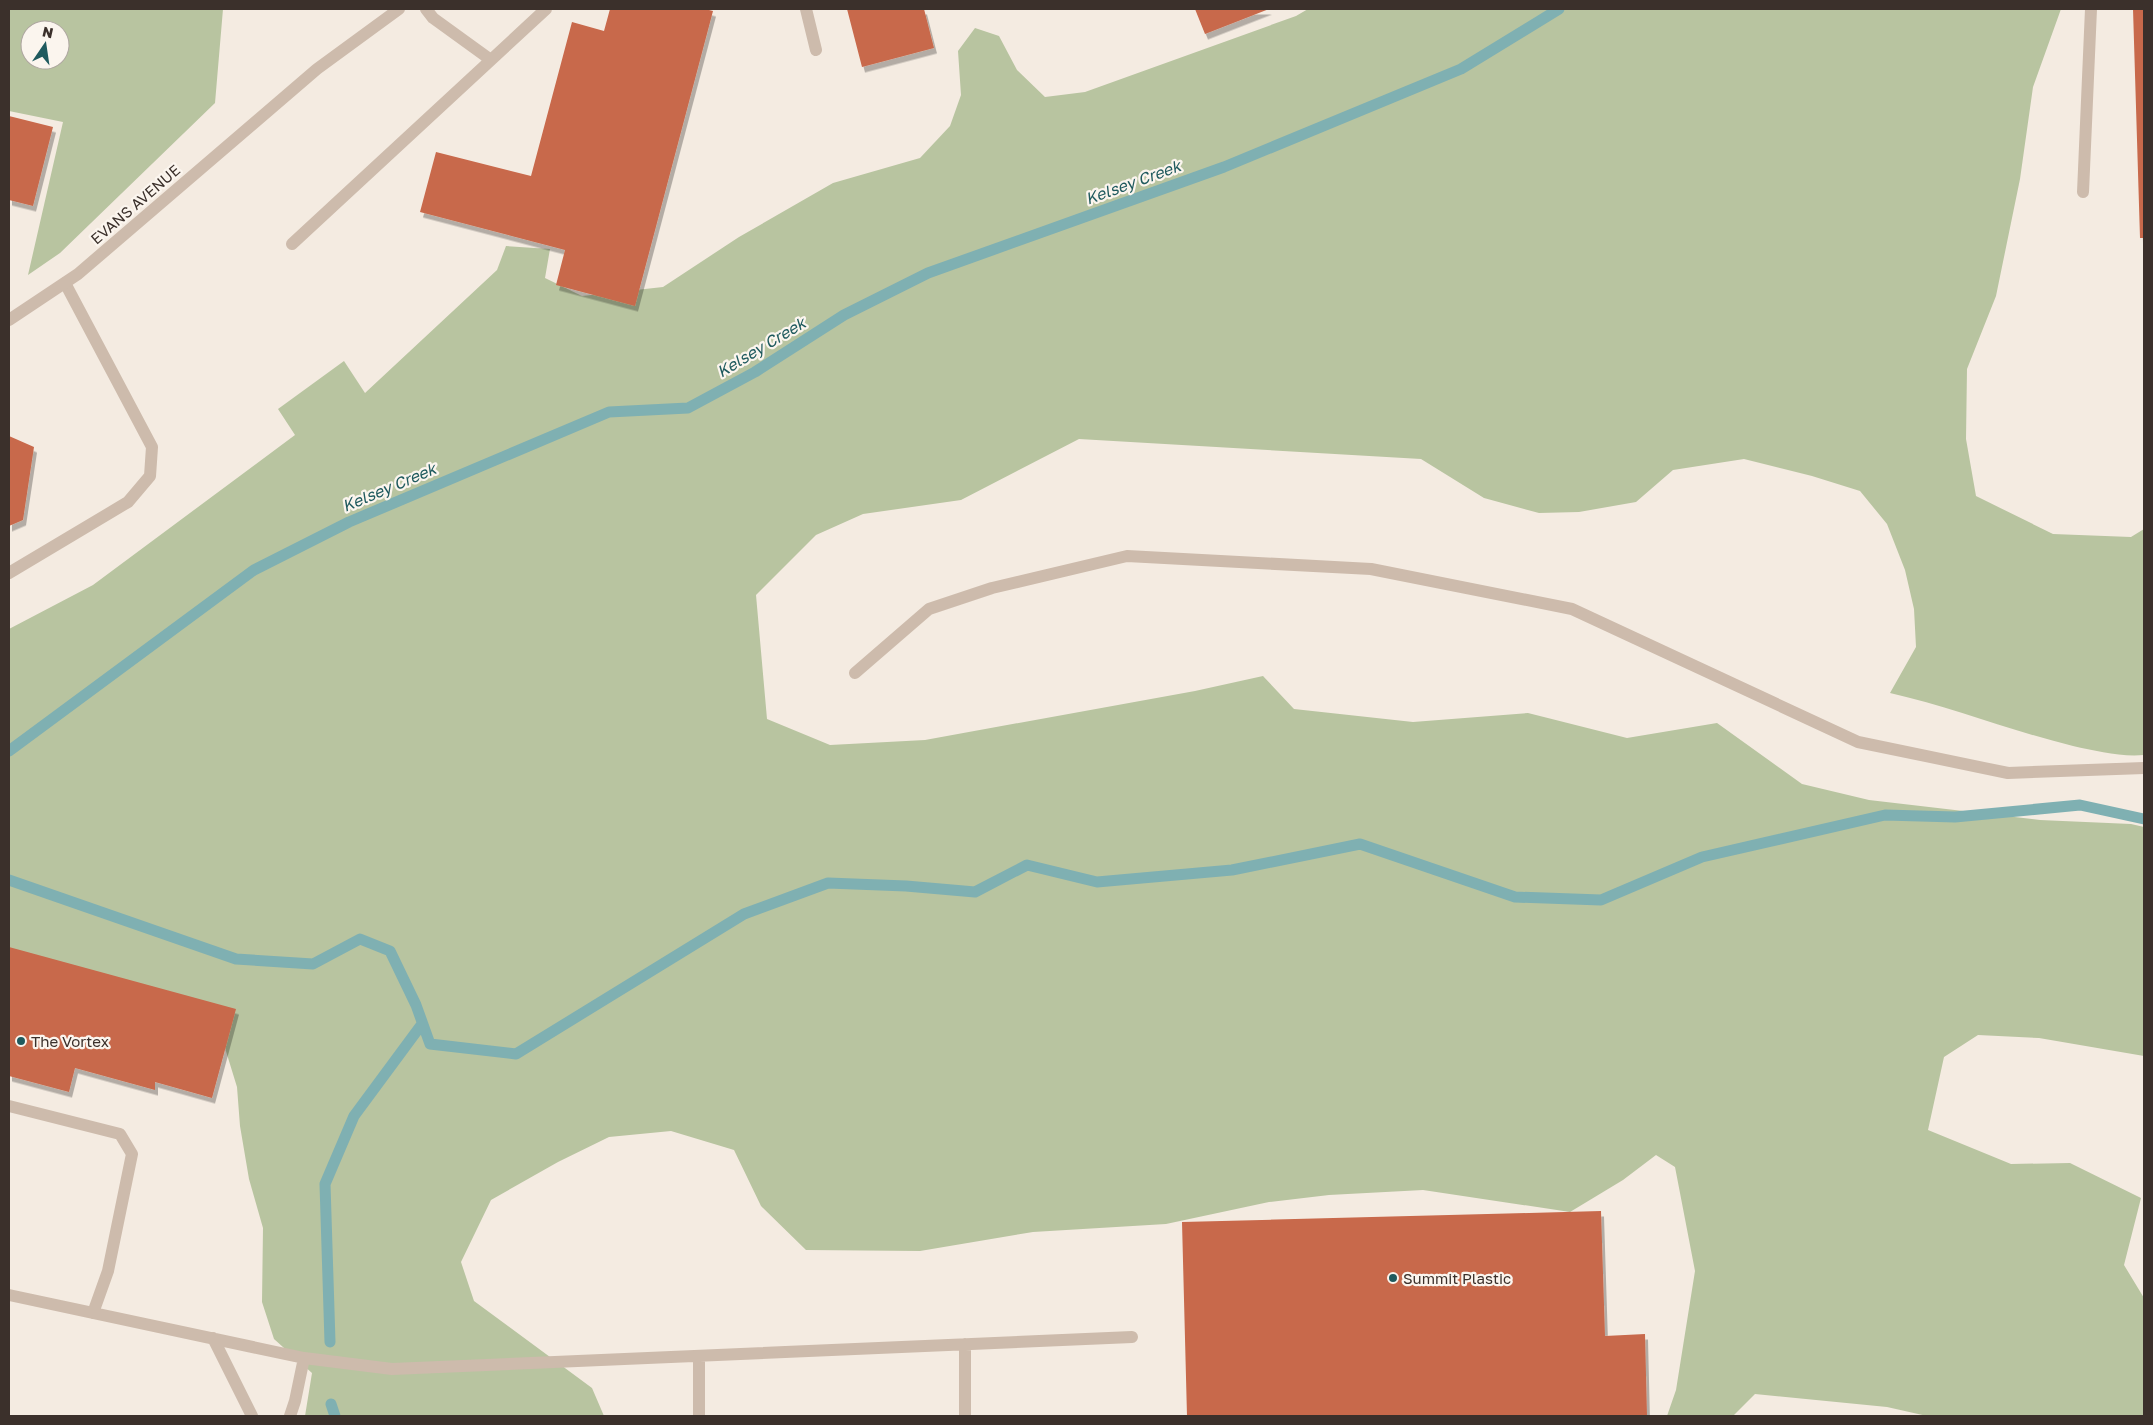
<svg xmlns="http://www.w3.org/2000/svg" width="2153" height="1425" font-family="'Golos Text',sans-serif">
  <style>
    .green { fill: #b8c4a0; fill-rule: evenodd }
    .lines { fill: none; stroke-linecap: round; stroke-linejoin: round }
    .stream { stroke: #7fb0b2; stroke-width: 11 }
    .building { fill: #c8694b; filter: url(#shadow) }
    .service { stroke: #cdbbac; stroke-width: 12 }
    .tertiary { stroke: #cdbbac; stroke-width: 12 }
    .poi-dot { fill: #1f5a5e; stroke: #fbf5ee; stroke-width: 2 }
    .labels { text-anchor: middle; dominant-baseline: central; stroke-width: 4.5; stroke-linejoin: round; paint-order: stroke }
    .street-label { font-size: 15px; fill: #3b302b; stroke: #fbf5ee }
    .poi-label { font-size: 15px; fill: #3b302b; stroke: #fbf5ee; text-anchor: start }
    .water-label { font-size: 16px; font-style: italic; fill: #1f5a5e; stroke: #fbf5ee }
  </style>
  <defs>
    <filter id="shadow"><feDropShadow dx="3" dy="5.5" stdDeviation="0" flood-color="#0004"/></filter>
  </defs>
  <rect width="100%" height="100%" fill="#f4ebe1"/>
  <path class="green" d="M9,9h214l-8,94 -155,150 -32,22 35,-153 -54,-11zM30,30h30v30h-30z
    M1308,9h753l-28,78 -13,92 -24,117 -29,73 -1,70 10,57 77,38 78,3 13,-8v226c-24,2 -48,-4 -71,-9 -62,-15 -121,-39 -183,-53l26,-46 -2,-38 -9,-39 -18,-46 -27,-33 -48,-15 -68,-17 -71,11 -37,32 -57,10 -40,1 -55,-15 -63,-39 -342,-20 -118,61 -98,14 -47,21 -60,60 11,124 63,26 95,-5 270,-49 68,-15 31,33 119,13 115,-9 99,25 90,-15 85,61 67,16 171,20 91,4 13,3v229l-105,-18 -61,-3 -34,22 -16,73 83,34 59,-1 71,35 -17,67 20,33v118h-217l-40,-9 -132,-13 -22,22h-66l9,-26 19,-119 -20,-104 -19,-12 -33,25 -53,32 -147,-22 -94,5 -60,7 -103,22 -133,8 -113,19 -114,-1 -45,-44 -27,-56 -63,-19 -62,6 -51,25 -67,38 -30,62 13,39 118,87 12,28h-299l7,-43 -38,-34 -12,-37 1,-74 -14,-49 -9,-53 -3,-39 -12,-39 -145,-76 -71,-9v-334l84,-44 202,-150 -17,-26 66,-48 21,32 132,-123 9,-24 44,3 -5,29 37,18 81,-9 76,-50 94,-54 87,-25 30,-32 11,-31 -3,-44 17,-23 24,8 18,34 28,27 40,-5 211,-76z"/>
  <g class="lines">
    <path class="stream" d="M9,751l245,-181 95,-48 260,-110 79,-4 67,-36 89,-57 84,-42 296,-106 237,-98 98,-60
      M9,880l227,79 77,5 47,-25 30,12 26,54 14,39 86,10 228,-140 84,-31 78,3 69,6 52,-27 70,17 135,-12 128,-26 155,53 86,3 101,-43 183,-42 70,2 125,-12 64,14
      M330,1342l-5,-158 29,-68 68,-92
      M331,1404l4,12"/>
  </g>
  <path class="building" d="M610,9h95l8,2 -78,295 -79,-21 9,-35 -145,-38 16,-60 95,24 41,-154 32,9z
    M847,9h77l10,39 -72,19z
    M1195,9h74l-64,25z
    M2133,9h11v229h-4z
    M9,116l44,11 -20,79 -24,-6z
    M9,436l25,11 -11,73 -14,6z
    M9,947l227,62 -24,89 -57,-16v8l-80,-22 -6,24 -60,-16z
    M1601,1211l4,125 40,-2 2,82h-460l-5,-194z"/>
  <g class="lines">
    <path class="service" d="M426,9l7,9 58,42
      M806,9l10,41
      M2083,192l8,-183
      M292,244l254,-235
      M9,573l119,-71 22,-26 2,-29 -87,-164
      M855,673l74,-64 63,-21 135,-32 244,13 201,40 286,133 150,31 136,-5
      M9,1106l111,28 12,20 -24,117 -15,42
      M9,1295l295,63 88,11 740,-32
      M213,1338l39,78
      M699,1356v60
      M290,1416l5,-15 9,-43
      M965,1416v-72"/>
    <path class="tertiary" d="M9,320l69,-46 239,-205 82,-60"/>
  </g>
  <g class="poi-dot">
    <circle cx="21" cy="1041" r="5"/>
    <circle cx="1393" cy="1278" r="5"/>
  </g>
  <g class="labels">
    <g class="street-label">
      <text transform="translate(135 204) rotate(-41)">EVANS AVENUE</text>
    </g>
    <g class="poi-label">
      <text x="31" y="1041">The Vortex</text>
      <text x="1403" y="1278">Summit Plastic</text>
    </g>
    <g class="water-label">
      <text transform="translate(1133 182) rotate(-20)">Kelsey Creek</text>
      <text transform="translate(761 347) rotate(-31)">Kelsey Creek</text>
      <text transform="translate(389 487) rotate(-23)">Kelsey Creek</text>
    </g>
  </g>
  <rect width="2153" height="1425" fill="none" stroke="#3b302b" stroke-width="20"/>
  <g transform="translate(45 45) rotate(13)"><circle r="24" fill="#fbf5ee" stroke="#aea6a0"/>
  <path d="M0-4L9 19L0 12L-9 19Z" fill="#1f5a5e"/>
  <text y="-8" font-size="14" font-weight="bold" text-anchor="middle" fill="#3b302b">N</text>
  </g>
</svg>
